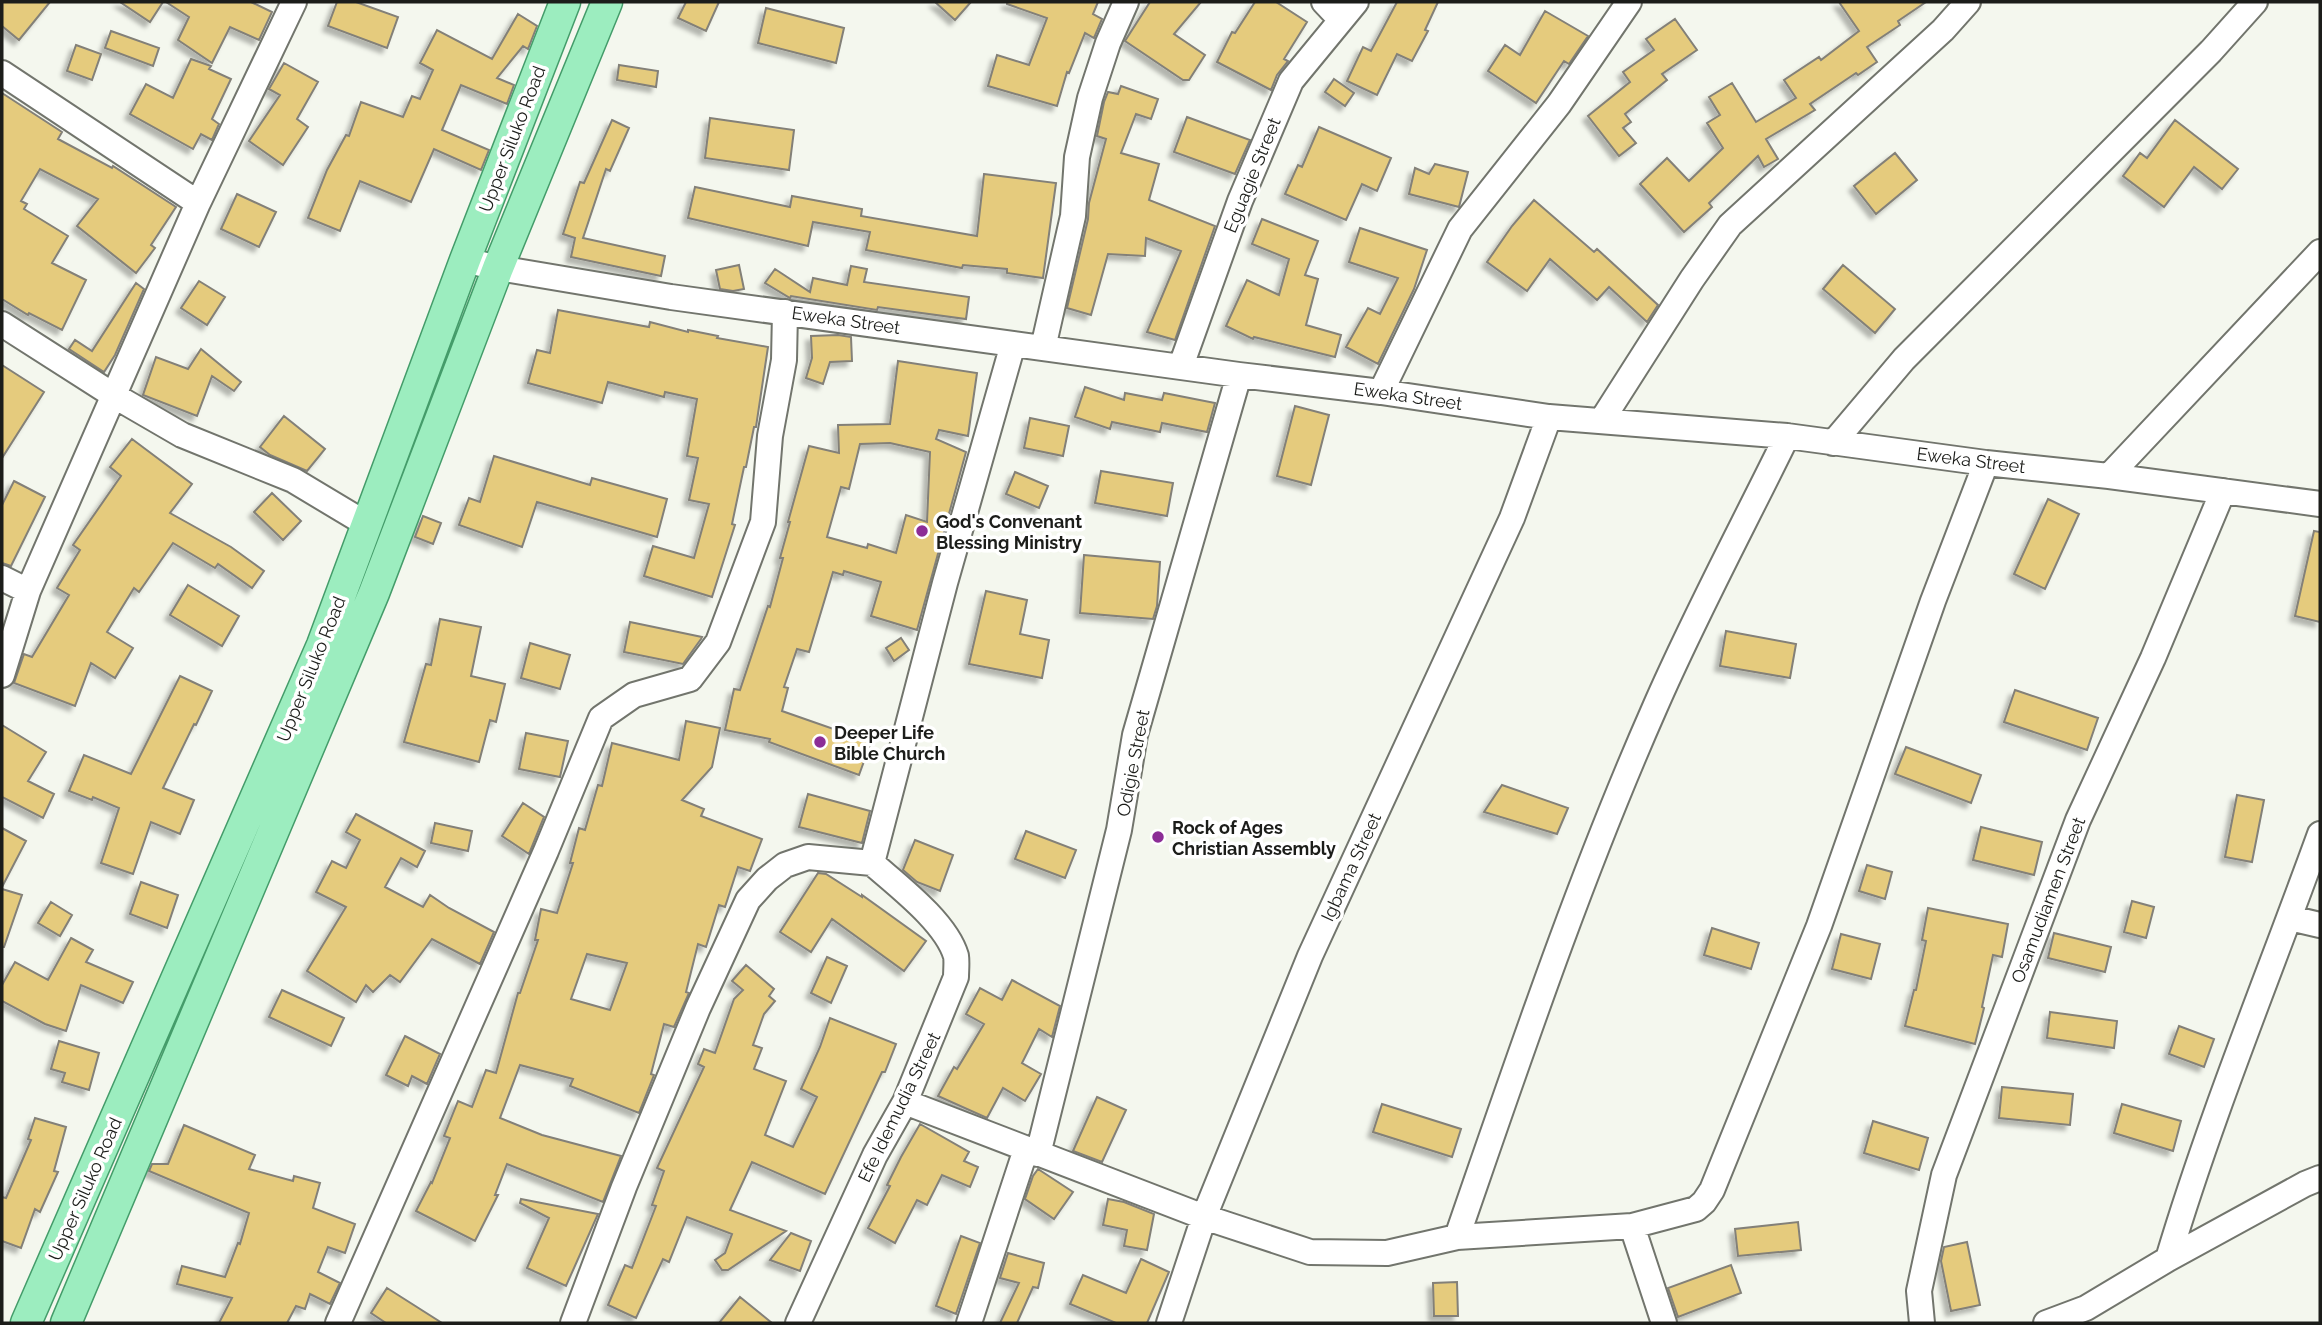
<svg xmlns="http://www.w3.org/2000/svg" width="2322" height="1325" font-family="Raleway,sans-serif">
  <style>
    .building { fill: #e5cb7d; stroke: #838078; stroke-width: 2; fill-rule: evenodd; filter: url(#shadow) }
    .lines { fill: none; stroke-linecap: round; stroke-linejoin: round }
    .minor-casing { stroke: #72756d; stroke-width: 28 }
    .major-casing { stroke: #449c6a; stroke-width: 33 }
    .minor { stroke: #fff; stroke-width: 24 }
    .major { stroke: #9cedbf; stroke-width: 30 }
    .poi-dot { fill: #8c2d96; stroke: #fff; stroke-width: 2.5 }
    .labels { text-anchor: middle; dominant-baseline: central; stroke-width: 7; stroke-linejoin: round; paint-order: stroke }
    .street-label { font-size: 18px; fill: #1c1d1a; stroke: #fff }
    .poi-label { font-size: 18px; font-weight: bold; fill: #1c1d1a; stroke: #fff; text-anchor: start }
  </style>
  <defs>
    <filter id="shadow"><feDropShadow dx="-5" dy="5" stdDeviation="2" flood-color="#0004"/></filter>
  </defs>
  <rect width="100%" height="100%" fill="#f4f7ee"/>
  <path class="building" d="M2,2h48l-31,38 -17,-14z
    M120,2h43l-13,20z
    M166,2h85l21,10 -13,28 -29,-13 -18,36 -34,-23 11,-23z
    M337,2h19l42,15 -11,31 -59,-22z
    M686,2h33l-13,29 -28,-13z
    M935,2h36l-16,18z
    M1007,2h91l-5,12 9,5 -8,19 -9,-5 -16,40 -2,-1 -10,34 -69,-20 9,-31 32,10 18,-47 -40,-14z
    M1150,2h51l-27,32 31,21 -16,25h-6l-58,-39z
    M1255,2h21l31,20 -23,37 4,2 -11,14 -6,15 -54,-28 15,-30 3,1z
    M1397,2h41l-13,28 3,1 -16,30 -15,-7 -20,41 -30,-14 16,-34 8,4z
    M1839,2h87l-28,19 2,4 -33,22 10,15 -19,13 -2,-2 -46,31 5,6 -49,29 12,20 -14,8 -6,-11 -49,47 3,4 -28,25 -44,-48 27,-26 22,23 34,-33 -16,-25 13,-8 -11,-18 23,-14 24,39 40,-24 -12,-18 35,-23 2,3 38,-29z
    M766,8l78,20 -8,35 -78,-20z
    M1545,11l43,25 -19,28 -5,-3 -28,42 -48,-32 17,-26 15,10z
    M518,14l19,12 -9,23 -5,-3 -26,32 17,7 -7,19 -46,-19 -19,45 47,20 -8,20 -47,-21 -23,53 -51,-21 -20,50 -32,-13 19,-48 19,-35 3,1 12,-34 42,15 9,-21 8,3 13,-29 -13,-7 17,-33 55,29z
    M1675,19l22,31 -35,24 5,6 -42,34 6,8 -8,6 13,15 -17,13 -31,-40 42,-34 -7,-10 31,-22 -8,-11z
    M111,31l48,17 -6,18 -48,-18z
    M76,45l25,9 -9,26 -25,-9z
    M191,59l20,7 -2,3 22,10 -19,40 7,5 -7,16 -11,-6 -8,15 -63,-35 16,-30 27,14z
    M284,63l34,19 -21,37 11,8 -25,38 -34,-24 31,-46 -11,-6z
    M619,65l39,6 -2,16 -39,-7z
    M1334,79l20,14 -9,13 -20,-14z
    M1121,86l37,13 -7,20 -15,-5 -15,39 38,11 -10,36 66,26 -40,114 -28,-8 34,-81 -35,-13 -1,18 -37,-2 -17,61 -24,-7 21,-89 1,-16 17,-64 -9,-3 7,-34 4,-10 10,2z
    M2,93l60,39 -4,7 54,29 1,-2 63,41 -25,38 4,3 -19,25 -59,-47 21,-27 -58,-30 -19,32 6,3 -3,5 44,27 -16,27 34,17 -24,50 -33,-17 -1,2 -26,-16z
    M1187,117l63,23 -15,34 -61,-22z
    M710,118l84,12 -5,40 -84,-12z
    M612,120l17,8 -19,43 -4,-2 -23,69 82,18 -4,20 -90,-19 4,-19 -12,-4 17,-52 4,1z
    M2175,120l63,49 -16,20 -28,-22 -30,40 -41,-31 17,-23 7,5z
    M1319,127l72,31 -14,33 -15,-7 -16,36 -61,-26 13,-29 4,2z
    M1895,153l22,27 -41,34 -22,-28z
    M1435,164l33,8 -9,35 -50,-13 6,-26 14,6z
    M984,174l72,9 -13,95 -36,-5v-4l-44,-4 -1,3 -96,-18 4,-18 -57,-10 -5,24 -120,-28 7,-31 95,20 2,-11 70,13 -1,7 116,20z
    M237,194l39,18 -17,35 -38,-18z
    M1534,200l60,52 3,-3 61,56 -11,17 -38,-35 -12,13 -47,-41 -23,32 -40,-29 25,-36z
    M1262,219l56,22 -13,34 13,4 -12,46 35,10 -6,22 -81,-20 -1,2 -27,-13 21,-46 32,15 10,-36 -37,-15z
    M1360,228l67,22 -13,39 -36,75 -32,-17 22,-39 12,6 18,-36 -49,-16z
    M739,265l5,24 -11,2 -13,-2 -4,-19z
    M1843,265l52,44 -20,24 -52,-44z
    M851,266l16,3 -3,13 105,15 -3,22 -88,-12 -1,3 -86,-14 -1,2 -25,-15 10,-14 35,23 3,-14 34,7z
    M199,281l26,16 -18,28 -26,-17z
    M136,283l8,6 -29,66 -11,17 -35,-23 6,-9 17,11z
    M558,310l91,17 1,-5 38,10v-2l30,6 -1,2 51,9 -12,80h-2l-8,40h-2l-12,57 3,1 -23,72 -68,-21 9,-30 41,12 15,-54 -20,-4 9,-42 -11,-2 10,-57 -32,-7 -1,5 -56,-15 -6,21 -74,-20 9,-33 13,3z
    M838,335l13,2 1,24 -22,1 -7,22 -17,-6 6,-20 -1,-22z
    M201,349l40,33 -7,9 -22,-15 -15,40 -54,-21 13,-38 32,12z
    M898,361l79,12 -9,63 -29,-6 -3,9 30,13 -49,178 -46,-14 10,-34 -37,-11 -1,4 -10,-3 -24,80 -12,-3 -13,38 4,1 -6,23 89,31 -12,33 -90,-33 1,-3 -45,-9 9,-41 6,1 28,-84 2,1 13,-49h-3l10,-36h-2l21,-76 30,7 -1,-28 52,-1zM890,443l40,9 -3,70 -21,-7 -10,38 -28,-9 -1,4 -40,-11 14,-50 8,2 11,-45z
    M2,365l42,27 -42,66z
    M1085,387l39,13 1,-7 37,7 2,-7 51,10 -8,29 -45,-9 -2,9 -48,-10 -2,7 -35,-12z
    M1295,406l34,9 -18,70 -34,-9z
    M284,416l41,33 -18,22 -37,-16 -10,-8z
    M1030,418l39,8 -6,30 -39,-8z
    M132,439l60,45 -22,29 61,34 33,24 -12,17 -34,-24 -3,4 -42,-25 -34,49 -5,-4 -27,44 26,16 -18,30 -24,-15 -16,43 -61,-23 10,-29 8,3 37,-62 -12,-7 23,-38 -7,-5 48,-69 -11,-9z
    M494,456l96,29 2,-7 75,21 -10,38 -120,-35 -15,45 -63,-22 10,-27 11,4z
    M1101,471l72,12 -6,33 -72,-13z
    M1015,472l33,14 -9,22 -33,-14z
    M14,481l31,16 -34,69 -9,-3v-58z
    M272,493l29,28 -18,19 -29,-28z
    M2048,499l31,15 -34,75 -31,-15z
    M423,516l18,7 -8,21 -18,-7z
    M2314,531l6,1v90l-25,-6z
    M1084,555l76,7 -3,44 -4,13 -73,-6z
    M188,585l51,31 -17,30 -52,-31z
    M986,591l41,9 -7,34 29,6 -7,38 -73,-14z
    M440,619l41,8 -10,49 34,8 -9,38 -6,-2 -11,42 -75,-20 22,-78 5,1z
    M630,622l72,15 -1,2 -18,25 -59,-12z
    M1726,631l70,13 -6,34 -70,-12z
    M901,638l8,12 -15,11 -8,-13z
    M530,643l40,12 -10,34 -39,-11z
    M180,676l32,15 -16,34 -2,-1 -31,64 31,12 -14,34 -29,-12 -18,52 -32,-11 18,-55 -26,-11 -1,3 -23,-9 15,-36 47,19z
    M2015,690l83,28 -11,32 -83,-28z
    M686,721l34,7 -8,39 -30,33 22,9 -3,7 61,23 -12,32 -12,-4 -13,40 -6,-2 -13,42 -8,-3 -12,48 3,1 -15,34 -10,-3 -13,50 3,1 -15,38 -69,-27 3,-7 -53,-14 -20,53 42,17 79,21 -18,46 -96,-38 -12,31h3l-23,46 -59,-30 15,-29 1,1 18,-45 -6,-2 14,-35 14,6 14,-37 10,3 22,-80h2l18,-53h-3l6,-31 16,4 16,-50h-3l9,-35 6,2 13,-45 4,1 10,-43 67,17zM587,954l40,9 -17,47 -39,-11z
    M2,725l44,27 -18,29 26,13 -11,24 -41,-21z
    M526,733l42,8 -8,36 -41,-8z
    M1906,747l75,28 -10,28 -76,-29z
    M1502,785l66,23 -11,26 -73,-22z
    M808,794l62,17 -8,32 -63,-16z
    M2237,795l27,5 -12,62 -27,-5z
    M523,803l21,14 -15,37 -27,-18z
    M356,814l69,37 -8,16 -16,-9 -16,29 38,20 7,-12 19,13 45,24 -14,32 -48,-25 -32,43 -10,-7 -17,17 -7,-7 -10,17 -49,-31 39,-64 -30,-15 16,-31 14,7 14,-28 -14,-8z
    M435,823l37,8 -4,20 -37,-8z
    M1981,827l61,15 -8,33 -61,-15z
    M2,828l24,13 -24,46z
    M1026,831l50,19 -11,28 -50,-19z
    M915,840l38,15 -13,36 -23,-9 -14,-12z
    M1867,865l25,7 -7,27 -26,-8z
    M818,873l8,1 36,23v-2l64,46 -22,30 -72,-52 -21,33 -31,-20z
    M141,882l37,13 -11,33 -37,-14z
    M2,889l20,6 -18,52h-2z
    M2132,901l22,6 -8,31 -22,-6z
    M51,902l21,13 -12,21 -22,-13z
    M1928,908l80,16 -6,33 -9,-2 -11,52 2,1 -9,36 -70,-18 9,-36h2l10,-49 -4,-1z
    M1712,928l47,15 -8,26 -47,-14z
    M2054,933l57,14 -6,25 -57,-14z
    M1841,934l39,10 -9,35 -39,-10z
    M71,938l22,12 -7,12 47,20 -10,21 -42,-18 -15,46 -21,-7 -43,-23v-16l13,-23 33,18z
    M827,957l20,9 -16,37 -20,-10z
    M746,965l28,24 -5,7 6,5 -11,13 -11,31 9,3 -8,21 32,12 -21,54 28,12 24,-50 -16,-8 19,-42 10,-29 66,26 -11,28h-3l-57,122 -73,-32 -22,48 56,21 -58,39h-6l-7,-10 10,-7 7,-19 -45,-17 -18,45 -6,-3 -27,59 -28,-13 17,-40 7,3 24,-62 -4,-1 12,-34 -7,-3 47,-101 -6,-3 6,-15 11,4 19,-54 9,-9 -11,-9z
    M1012,980l48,26 -8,31 -13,-8 -17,34 19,11 -16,27 -22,-13 -16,30 -49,-22 16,-29 3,2 27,-45 -18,-10 14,-26 22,12z
    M282,990l62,28 -13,28 -62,-29z
    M2050,1012l67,9 -3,27 -67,-10z
    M2179,1026l35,13 -10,28 -35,-13z
    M405,1036l35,18 -13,30 -15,-8 -4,10 -22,-11z
    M59,1041l40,12 -10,37 -27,-8 3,-9 -14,-4z
    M2002,1087l71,7 -3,31 -71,-7z
    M1097,1097l29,13 -24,52 -29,-11z
    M1382,1104l79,25 -9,28 -79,-25z
    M2122,1104l59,17 -8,30 -59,-18z
    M35,1118l31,9 -12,44 4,1 -18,40 -5,-3 -14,39 -19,-7v-44l4,1 25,-58 -3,-1z
    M1873,1121l55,17 -9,32 -55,-17z
    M920,1124l49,28 -5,9 14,6 -8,20 -28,-12 -15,30 -10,-5 -22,43 -27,-15 22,-42 -3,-1 14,-28z
    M184,1125l71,30 -6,14 44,12 1,-5 26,7 -7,25 42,16 -10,29 -17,-6 -10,25 22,11 -10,21 -20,-10 -5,15 -9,-3 -9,17h-68l13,-25 -55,-14 5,-18 43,11 13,-34 2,1 9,-31 -100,-42 3,-7h16z
    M1038,1169l35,23 -19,27 -29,-20 8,-23z
    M521,1199l77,15 -32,72 -39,-18 22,-50 -29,-15z
    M1108,1199l16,3 30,12 -7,36 -23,-4 3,-16 -24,-5z
    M1798,1222l3,28 -63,6 -3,-27z
    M791,1233l20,8 -11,30 -30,-11z
    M961,1236l19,7 -24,71 -20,-8z
    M1967,1242l13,63 -29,6 -10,-50 3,-14z
    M1008,1253l36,10 -6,25 -5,-1 -16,36h-17l19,-40 -19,-5z
    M1141,1259l28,13 -22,51h-31l-46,-19 13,-29 43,18z
    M1731,1265l10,28 -63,24 -10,-29z
    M1457,1282l1,34h-24l-1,-33z
    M387,1288l55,35h-56l-15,-10z
    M740,1297l32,26h-53z"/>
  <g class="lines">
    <g class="minor-casing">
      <path id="minor" d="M1324,2l17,18
        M2,73l196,130
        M465,260l33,8 173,29 568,78 142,17 168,25 238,19 199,27 123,13 211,28
        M2,324l111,71 69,40 111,45 75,45
        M1043,348l30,-132 4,-59 13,-59 18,-55 18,-41
        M1181,366l59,-165 51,-120 65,-79
        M1381,392l79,-163 99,-125 70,-102
        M1602,420l90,-141 38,-54 213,-195 25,-28
        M1833,443l71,-84 307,-308 44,-49
        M2109,476l211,-224
        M2,578l26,13
        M2,675l26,-84 170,-388 96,-201
        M2290,918l30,7
        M905,1102l299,115 106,35 77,1 70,-16 175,-11 64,-17 8,-7 8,-12 107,-264 114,-325 53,-138
        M1038,1154l81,-324 16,-95 104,-360
        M1632,1226l32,97
        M1457,1237c62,-179 122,-358 198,-530 40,-92 88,-181 132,-271
        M2168,1259l137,-75 15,-6
        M338,1323l208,-472 55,-133 33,-23 56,-16 28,-37 45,-120 7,-86 14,-76 1,-48
        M573,1323l51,-136 74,-179 50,-108 19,-21 18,-14 23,-8 64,6
        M798,1323l77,-168 30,-53 51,-125c0,-6 1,-15 0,-21 -10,-34 -58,-70 -84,-93l73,-280 68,-239
        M969,1323l57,-174
        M1169,1323l35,-106 106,-261 202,-438 37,-101
        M1922,1323l-3,-32 25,-116 134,-355 75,-162 70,-167
        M2046,1323l40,-15 82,-49c43,-144 101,-284 152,-425"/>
    </g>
    <g class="major-casing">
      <path id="major" d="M26,1323l296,-678 143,-385 100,-258
        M66,1323l308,-730 124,-325 109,-266"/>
    </g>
    <use href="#minor" class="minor"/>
    <use href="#major" class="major"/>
  </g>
  <g class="poi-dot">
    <circle cx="922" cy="531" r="7"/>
    <circle cx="820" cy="742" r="7"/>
    <circle cx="1158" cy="837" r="7"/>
  </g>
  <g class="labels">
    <g class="street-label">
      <text transform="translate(512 139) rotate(-69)">Upper Siluko Road</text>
      <text transform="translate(1252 175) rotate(-68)">Eguagie Street</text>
      <text transform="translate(846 320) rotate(8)">Eweka Street</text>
      <text transform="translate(1408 396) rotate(8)">Eweka Street</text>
      <text transform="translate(1971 460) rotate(7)">Eweka Street</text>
      <text transform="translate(311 669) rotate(-68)">Upper Siluko Road</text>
      <text transform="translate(1133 763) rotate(-79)">Odigie Street</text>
      <text transform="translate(1351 867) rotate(-65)">Igbama Street</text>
      <text transform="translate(2048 900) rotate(-69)">Osamudiamen Street</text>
      <text transform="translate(899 1107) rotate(-64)">Efe Idemudia Street</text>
      <text transform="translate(85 1189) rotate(-66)">Upper Siluko Road</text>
    </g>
    <g class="poi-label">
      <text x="936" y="521">God's Convenant<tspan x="936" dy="21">Blessing Ministry</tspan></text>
      <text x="834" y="732">Deeper Life<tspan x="834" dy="21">Bible Church</tspan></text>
      <text x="1172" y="827">Rock of Ages<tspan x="1172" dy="21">Christian Assembly</tspan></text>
    </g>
  </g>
  <rect width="2322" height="1325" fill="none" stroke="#1c1d1a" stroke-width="7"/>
</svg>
